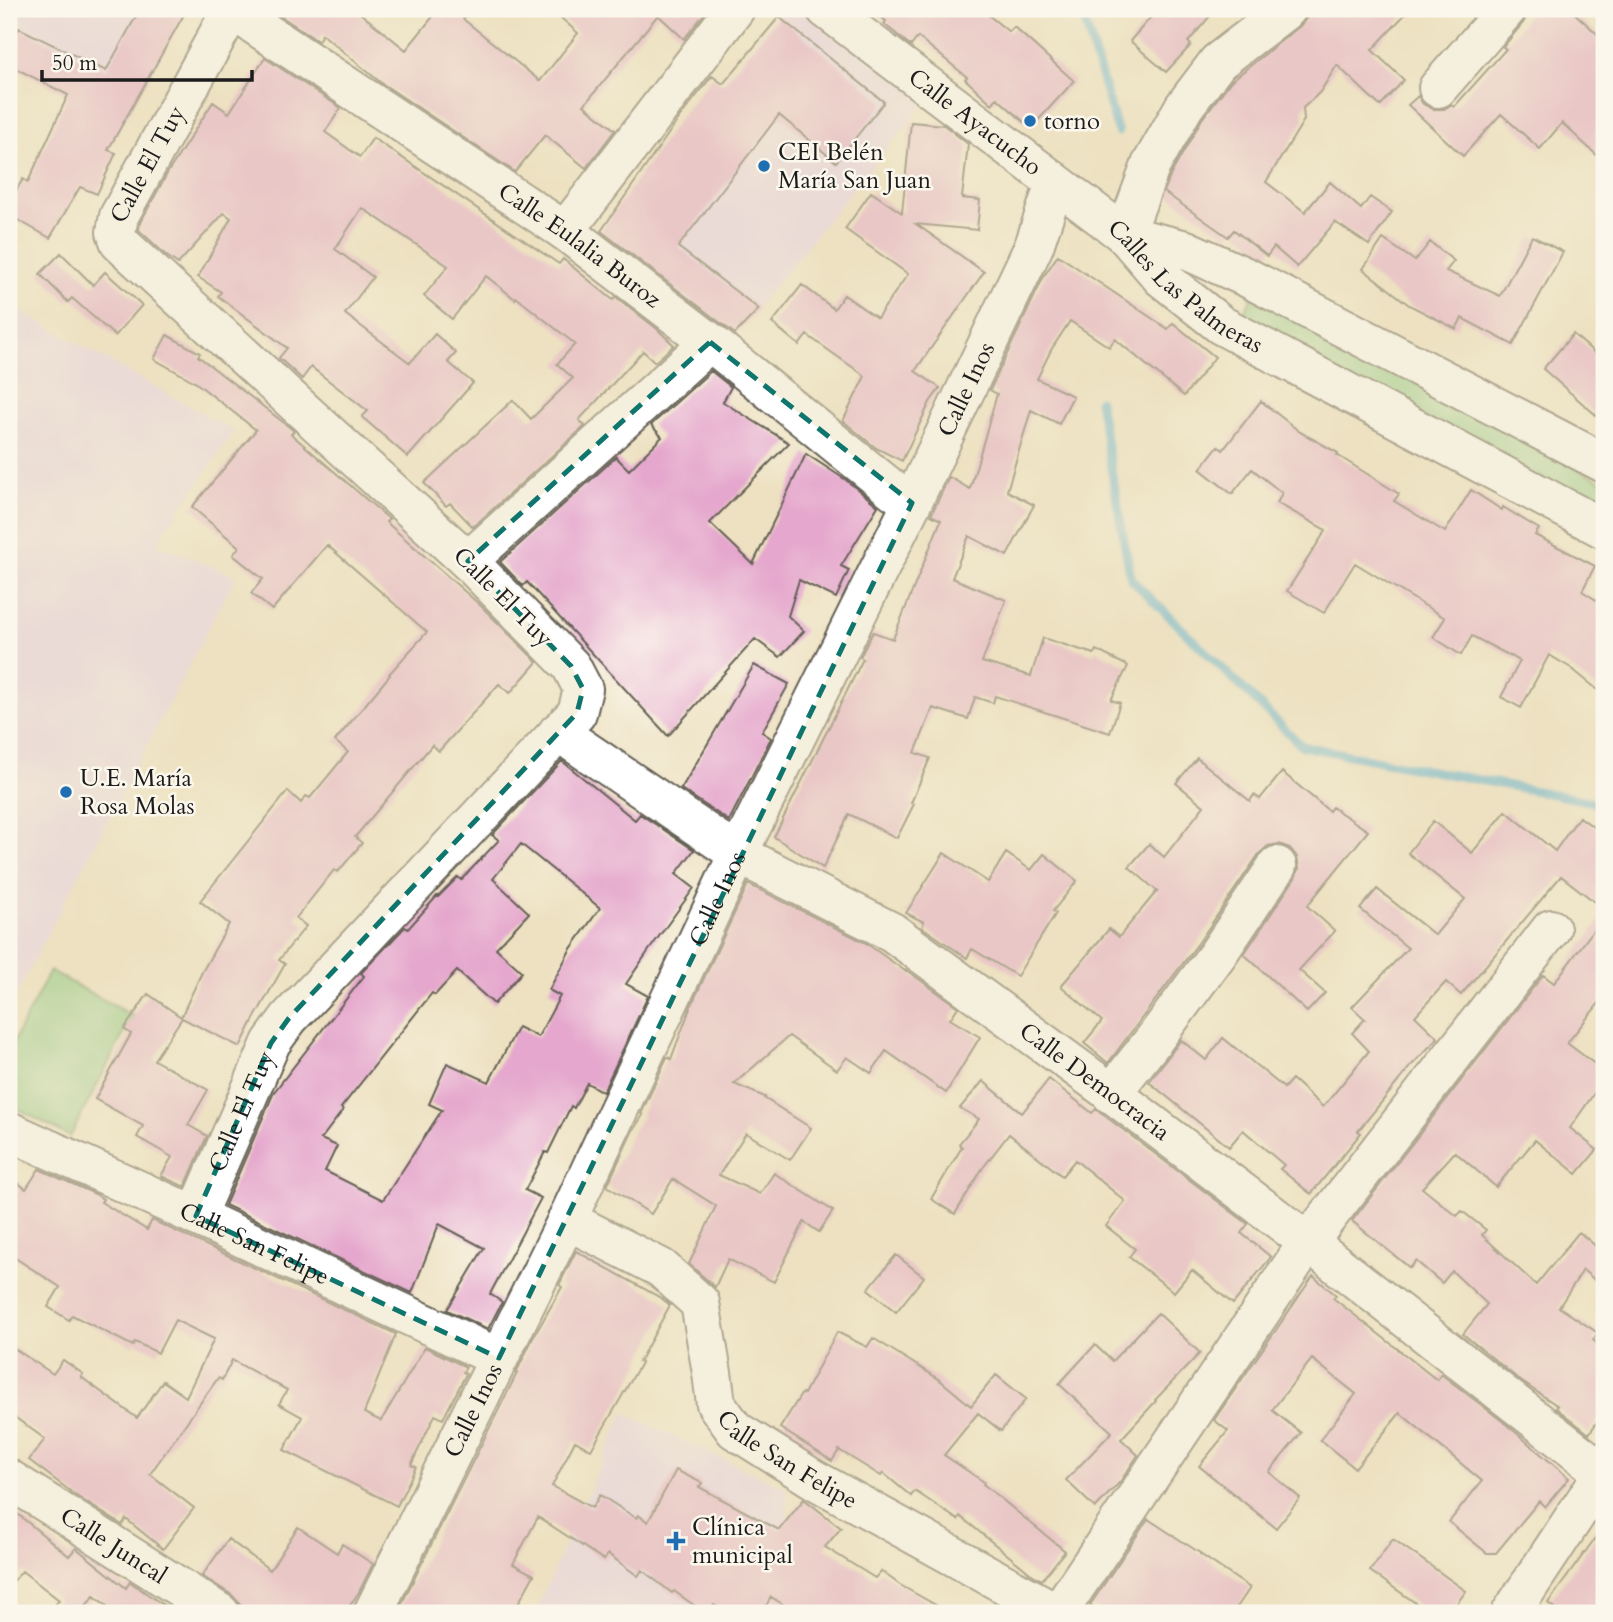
<svg xmlns="http://www.w3.org/2000/svg" width="1613" height="1622" font-family="Cardo,serif">
  <style>
    .built { fill: #e7d2ef }
    .green { fill: #88c981; stroke: #52724e; stroke-width: 2 }
    .lines { fill: none; stroke-linecap: round; stroke-linejoin: round }
    .stream { stroke: #54add1; stroke-width: 9 }
    .building { fill: #e5a7cd; fill-rule: evenodd }
    .minor-casing { stroke: #656156; stroke-width: 42 }
    .minor { stroke: #fff; stroke-width: 38 }
    .marked { fill: none; stroke: #0f766e; stroke-width: 5; stroke-dasharray: 14 9; stroke-linejoin: round }
    .poi-dot { fill: #1f6fb2; stroke: #fbf7ec; stroke-width: 2.5 }
    .labels { text-anchor: middle; dominant-baseline: central; stroke-width: 5; stroke-linejoin: round; paint-order: stroke }
    .poi-label { font-size: 24px; fill: #1c1c1c; stroke: #fbf7ec; text-anchor: start }
    .street-label { font-size: 24px; fill: #1c1c1c; stroke: #fbf7ec }
  </style>
  <rect width="100%" height="100%" fill="#fbf7ec"/>
  <filter id="ink" filterUnits="userSpaceOnUse"><feTurbulence type="fractalNoise" baseFrequency=".0143" numOctaves="2"/><feDisplacementMap in="SourceGraphic" scale="14" xChannelSelector="R" yChannelSelector="G"/><feConvolveMatrix kernelMatrix="1 2 1 2 8 2 1 2 1" color-interpolation-filters="sRGB"/></filter>
  <filter id="wash" filterUnits="userSpaceOnUse"><feTurbulence type="fractalNoise" baseFrequency=".00686" numOctaves="4" result="noise"/><feDisplacementMap in="SourceGraphic" scale="28" xChannelSelector="R" yChannelSelector="G"/><feGaussianBlur stdDeviation="1.57" result="paint"/><feColorMatrix in="noise" values="0 0 0 0 0 0 0 0 0 0 0 0 0 0 0 0 0 1.4 0 .05"/><feComposite in="paint" operator="in"/></filter>
  <g filter="url(#wash)">
    <rect width="100%" height="100%" fill="#ede1c1"/>
    <path class="built" d="M9,9h178l-63,113 -115,-67z
      M783,9h29l114,92 -194,236 -131,-106z
      M9,305l225,126 -78,113 80,32 -227,432z
      M624,1413l163,76 -1,105 -4,19h-236l-9,-5z"/>
    <path class="green" d="M1252,297l352,185v31l-365,-192z
      M50,971l83,45 -63,121 -61,-33v-54z"/>
    <g class="lines">
      <path class="stream" d="M1081,9l37,123
        M1099,401l32,178 171,167 302,58"/>
    </g>
    <g id="blocks">
      <path class="building" d="M140,9h47l-79,141 8,3 -19,41 -17,-7 -30,51 -41,-23v-13l14,-23 5,3 40,-87 -59,-30v-18l10,-19 87,43z
        M270,9h85l51,41 33,-41h34l-10,10 77,62 38,-48 -27,-24h157l-24,30 -26,-24 -74,90 31,25 -29,38 -41,-33 -30,37 -135,-90 -58,-48 -4,7z
        M870,9h111l28,23 5,-5 60,54 -43,47 -34,-30 -5,6 -27,-25 2,-2 -49,-40 -7,9 -27,-22 2,-3z
        M1158,9h58l-28,33 3,3 -25,27 -36,-31z
        M1314,9h96l-38,41 32,30 -24,26 -43,-41 -17,27 -17,16 1,12 -38,62 39,30 25,-30 31,27 9,-12 22,15 -23,33 -34,-23 -38,45 -23,-20 -7,9 -33,-26 -6,7 -64,-45 7,-18 31,-55 29,-38 69,-55z
        M1528,9h42l34,31v122l-42,-39 -22,26 -39,-35 -38,42 -55,-51 10,-9 5,8 10,5h11l7,-4 3,2 52,-58 -3,-2 20,-24 5,-9z
        M779,17l105,85 -48,60 -57,-47 -101,132 81,62 -24,25 -134,-103 79,-114 32,-41 11,8z
        M265,58l76,50 -16,24 35,25 13,-19 186,126 4,-5 50,41 3,-3 40,31 18,17 -19,17 -12,-11 -64,69 6,6 -112,101 -23,-24 -4,3 -22,-23 89,-83 18,19 42,-41 -16,-14 18,-20 -59,-47 -1,2 -29,-23 -34,43 -28,-23 24,-30 -86,-58 -27,41 38,28 -28,37 65,49 25,-29 21,19 -8,9 25,21 -65,74 -46,-40 6,-6 -57,-44 -9,12 -23,-21 8,-10 -69,-52 3,-4 -23,-15 33,-59 -7,-5 -46,51 -10,-7 -29,-27 1,-7 28,-51 45,-70 16,11z
        M911,122l33,3 24,19 -6,54 18,2 -3,30 -61,-6 68,48 -69,99 25,17 -10,14 -28,59 -26,-13 -33,-27 22,-45 -58,-41 -8,10 -27,-22 30,-38 32,24 10,-14 33,23 31,-44 -63,-45 26,-37 31,21z
        M1532,236l31,16 -50,93 -51,-27 -6,11 -47,-24 -46,-36 20,-30 32,22 15,-19 24,19 -8,10 54,25z
        M61,253l32,32 12,-13 37,33 -27,31 -43,-38 -4,4 -28,-28z
        M1058,255l110,74 5,-6 42,34 -31,39 -69,-57 -6,8 -39,-26 -19,29 -14,29 36,17 -14,28 -28,-14 -24,81 27,14 -27,51 -38,-20 -17,42 54,22 -24,62 49,14 12,-38 51,16 2,-4 32,16 -17,34 9,3 -10,30 -115,-37 -2,7 -18,-6 -7,22 -35,-11 -18,45 15,5 -19,45 3,1 -17,34 -48,-24 -26,54 -49,-31 89,-178 -3,-2 13,-25 20,7 48,-119 -10,-5 18,-38 21,12 27,-95 -7,-4 54,-114z
        M1573,334l31,27v61l-61,-53z
        M167,335l33,18 -2,3 90,70 6,5 -3,3 98,85 -3,3 94,83 57,57 -27,31 -11,-9 -60,67 -7,-6 -77,92 7,6 -24,29 -4,-2 -38,48 10,8 -27,34 6,4 -31,55 -14,28 -58,-29 -28,42 54,30 -20,35 19,11 -22,51 -24,-11 11,-19 -35,-20 6,-11 -48,-27 36,-65 -7,-5 24,-35 33,23 21,-45 27,-48 -29,-23 88,-110 13,12 5,-7 4,2 38,-46 -13,-11 55,-66 -1,-1 38,-42 -100,-87 -55,65 -21,-17 12,-14 -30,-24 6,-8 -47,-40 64,-77 -61,-48 -41,-23z
        M711,371l20,16 -8,15 66,41 -79,80 43,41 53,-110 40,26 32,26 -37,60 8,4 -13,28 -37,-18 -11,36 16,15 -24,26 -25,-18 -87,97 -141,-154 -4,4 -23,-24 116,-105 13,13 33,-33 -11,-12z
        M1261,401l39,31 38,21 -1,2 62,39 -5,7 51,31 26,-42 31,20 1,-3 36,22 -4,6 60,31 -13,25 22,14v90l-33,-27 -22,-13 -28,53 -20,-11 19,-36 -48,-25 -11,19 -28,-18 12,-19 -90,-55 -31,50 -37,-22 39,-61 -49,-27 5,-10 -30,-24 -20,25 -32,-25 18,-23 5,4z
        M754,665l35,19 -27,48 9,6 -42,83 -48,-32z
        M1197,758l53,43 4,-6 6,4 22,-27 47,39 3,-4 36,24 -61,75 28,25 -36,39 26,23 -18,19 -63,-58 51,-76 4,-10 -2,-11 -7,-9 -11,-4 -11,2 -9,8 -60,88 -91,121 -24,-20 18,-22 -41,-35 48,-57 10,8 38,-46 -28,-24 20,-23 15,13 40,-51 -28,-23z
        M562,761l73,59 5,-6 54,36 -18,24 18,14 -47,65 -21,31 22,12 -45,96 -16,-9 -13,25 -3,-2 -23,47 -3,-1 -20,38 16,8 -51,96 12,8 -14,27 -41,-19 37,-62 -45,-24 -27,69 -187,-88 49,-113 90,-116 -3,-3 44,-46 3,2 29,-33 1,1 20,-20 3,3 38,-40 -7,-5zM521,844l79,64 -30,42 -21,40 11,6 -22,41 -20,-10 -29,55 -42,-19 -18,41 13,6 -59,90 -58,-29 12,-25 -16,-7 22,-29 -2,-2 91,-115 3,2 22,-24 37,33 28,-32 -26,-24 33,-35 -36,-34z
        M1506,811l49,40 24,-34 25,17v75l-43,-33 -100,119 -15,-13 -31,34 23,22 -28,29 -52,64 3,2 -50,61 -31,-25 4,-4 -41,-35 -14,17 -80,-65 32,-42 25,20 17,-22 61,50 8,-9 31,28 46,-56 -17,-18 13,-14 -13,-12 56,-59 -48,-39 17,-20 58,46 30,-36 -57,-46 25,-32 39,32z
        M944,853l44,29 18,-29 25,17 13,-16 33,27 -24,30 3,2 -39,63 -45,-27 -5,9 -45,-31 2,-5 -18,-9z
        M748,884l118,59 39,28 1,-1 52,37 -8,12 30,18 -34,56 -60,-42 -15,22 -24,-16 -10,13 -48,-34 -55,48 31,13 -1,1 47,30 -21,32 -44,-27 -27,42 41,19 14,-21 59,38 -14,21 -15,-10 -30,60 -46,-23 -13,28 -26,-23 27,-58 -43,-27 -22,35 -44,-28 25,-54 11,-17 -2,-1 26,-57 4,2 20,-53z
        M1604,916v81l-37,46 37,28v8l-34,49 27,22 -20,24 -42,-34 -39,47 -41,-35 -33,36 35,28 5,-5 24,19 -4,5 54,50 43,-53 25,21v35l-21,-18 -24,37 39,26 -5,7 11,8v63l-15,23 -33,-26 2,-2 -36,-24 -59,-48 24,-30 -35,-33 -10,12 -26,-22 -6,7 -58,-47 191,-246 11,8z
        M1049,1079l43,34 4,-4 5,4 147,111 -7,9 30,24 -38,47 -41,-34 -18,22 -45,-35 6,-8 -29,-23 19,-25 -50,-41 -13,16 -53,-42 -27,35 -27,45 -24,-15 31,-52 -3,-3 20,-25 -19,-11 23,-27 39,32z
        M39,1169l56,25 8,5 -2,3 46,28 5,-10 244,114 -32,79 17,8 44,-74 41,20 -3,5 3,2 -23,45 -8,-4 -24,50 5,2 -19,39 -113,-56 18,-33 -23,-13 8,-14 -55,-30 -10,20 -4,-2 -68,96 44,34 -31,41 -37,-30 -4,6 -44,-28 -49,-37 16,-21 -36,-26v-68l44,29 10,-14 20,14 -2,3 56,41 26,-37 23,16 28,-58 -39,-19 -17,33 -23,-11 -2,4 -61,-31 -3,5 -21,-13 12,-20 -51,-33v-78l17,13z
        M576,1251l85,47 9,7 -31,57 2,1 -50,87 -16,-9 -23,45 40,22 8,-13 36,23 2,-3 10,7 28,-52 26,13 -3,4 80,43 25,-31 37,29 -16,19 50,31 6,-7 19,14 50,28h-153l-26,-16 -9,16h-33l-15,-8 -5,8h-4l-31,-22 -2,2 -30,-23 -4,6 -30,-22 -4,6 -66,-43 -25,47 21,11 -21,38h-116l120,-240h-1l17,-35 29,-51 -3,-2z
        M896,1255l28,22 -28,35 -28,-23z
        M1313,1276l23,19 -3,3 104,82 4,-6 65,50 63,54 -24,29 -6,-6 -43,52h-9l-38,-31 33,-41 -82,-68 -45,55 -35,-28 36,-46 -44,-35 -40,51 29,23 -32,39 31,26 -24,30 -77,-62 29,-35 -14,-11z
        M1158,1313l42,40 -45,47 1,1 -35,38 17,16 -18,27 -25,26 -29,-28 46,-48 -53,-48 36,-39 17,16z
        M837,1332l30,15 6,-9 67,42 31,26 25,-31 30,24 -25,32 -23,-18 -34,42 40,27 -1,2 82,67 -23,29 -12,-7 -70,-57 -2,4 -43,-29 -4,5 -28,-23 -2,3 -42,-26 -7,11 -52,-33 22,-35 2,1z
        M9,1507l60,49 7,-8 50,40 4,-6 45,31h-67l3,-4 -17,-13 -14,17h-31l10,-13 -37,-29 -13,15z
        M1148,1519l52,34v1l50,34 -17,25h-131l-12,-8z
        M1604,1526v87h-43l-13,-10z
        M298,1527l39,26 5,-9 31,20 -14,28 -14,21h-91l-15,-10 -7,-8 -30,-19 26,-37 42,31z
        M1393,1539l73,52 -16,22h-20l-60,-42z"/>
    </g>
  </g>
  <g filter="url(#ink)">
    <use href="#blocks" fill-opacity="0" stroke="#656156" stroke-width="2"/>
    <g class="lines">
      <g class="minor-casing">
        <g id="minor">
          <path id="s1" d="M826,9l299,226 37,43 59,47 383,204"/>
          <path id="s2" d="M232,10l333,221 145,111 183,148 19,13"/>
          <path d="M1438,88l69,-79"/>
          <path d="M565,231l170,-222"/>
          <path d="M1125,235l61,15 62,28 356,185"/>
          <path d="M1125,235l26,-70 33,-58 34,-45 69,-53"/>
          <path d="M468,561l242,-219"/>
          <path id="s3" d="M558,732l180,122 154,78 214,157 202,153 296,231"/>
          <path d="M1111,1094l45,-57 61,-82 60,-89"/>
          <path id="s4" d="M9,1131l187,85 303,142"/>
          <path id="s5" d="M196,1216l75,-173 18,-25 288,-305 6,-24 -12,-23 -103,-105 -348,-318 -4,-11 3,-16 113,-207"/>
          <path id="s6" d="M567,1220l94,48 39,35 12,70 4,31 19,26 80,50 242,133"/>
          <path id="s7" d="M9,1479l211,134"/>
          <path id="s8" d="M373,1613l194,-393 171,-366 174,-351 122,-257 21,-63"/>
          <path d="M1058,1613l250,-371 243,-313"/>
          <path d="M1511,1613l93,-141"/>
        </g>
      </g>
      <use href="#minor" class="minor"/>
    </g>
  </g>
  <path d="M0 0H1613V1622H0ZM710,342l202,161 -413,855 -303,-142 75,-173 18,-25 288,-305 6,-24 -12,-23 -103,-105z" fill="#ede1c1" fill-opacity=".55" fill-rule="evenodd"/>
  <path class="marked" d="M710,342l202,161 -413,855 -303,-142 75,-173 18,-25 288,-305 6,-24 -12,-23 -103,-105z"/>
  <g class="poi-dot">
    <circle cx="1030" cy="121" r="7"/>
    <circle cx="764" cy="166" r="7"/>
    <circle cx="66" cy="792" r="7"/>
    <path d="M672.5 1530.5h7v7h7v7h-7v7h-7v-7h-7v-7h7z"/>
  </g>
  <g class="labels">
    <g class="poi-label">
      <text x="1044" y="121">torno</text>
      <text x="778" y="152">CEI Belén<tspan x="778" dy="28">María San Juan</tspan></text>
      <text x="80" y="778">U.E. María<tspan x="80" dy="28">Rosa Molas</tspan></text>
      <text x="692" y="1527">Clínica<tspan x="692" dy="28">municipal</tspan></text>
    </g>
    <g class="street-label">
      <text stroke="none"><textPath href="#s1" startOffset="187">Calle Ayacucho</textPath></text>
      <text stroke="none"><textPath href="#s5" startOffset="1395">Calle El Tuy</textPath></text>
      <text stroke="none"><textPath href="#s2" startOffset="420">Calle Eulalia Buroz</textPath></text>
      <text stroke="none"><textPath href="#s1" startOffset="455">Calles Las Palmeras</textPath></text>
      <text stroke="none"><textPath href="#s8" startOffset="1360">Calle Inos</textPath></text>
      <text transform="translate(503 597) rotate(45)">Calle El Tuy</text>
      <text stroke="none"><textPath href="#s8" startOffset="793">Calle Inos</textPath></text>
      <text stroke="none"><textPath href="#s3" startOffset="642">Calle Democracia</textPath></text>
      <text stroke="none"><textPath href="#s5" startOffset="114">Calle El Tuy</textPath></text>
      <text stroke="none"><textPath href="#s4" startOffset="270">Calle San Felipe</textPath></text>
      <text stroke="none"><textPath href="#s8" startOffset="226">Calle Inos</textPath></text>
      <text stroke="none"><textPath href="#s6" startOffset="352">Calle San Felipe</textPath></text>
      <text stroke="none"><textPath href="#s7" startOffset="124">Calle Juncal</textPath></text>
    </g>
  </g>
  <rect width="1613" height="1622" fill="none" stroke="#fbf7ec" stroke-width="35"/>
  <path d="M42 70v10h210v-10" fill="none" stroke="#1c1c1c" stroke-width="3.5"/>
  <text x="52" y="70" font-size="21" fill="#1c1c1c" stroke="#fbf7ec" stroke-width="5" paint-order="stroke">50 m</text>
</svg>
